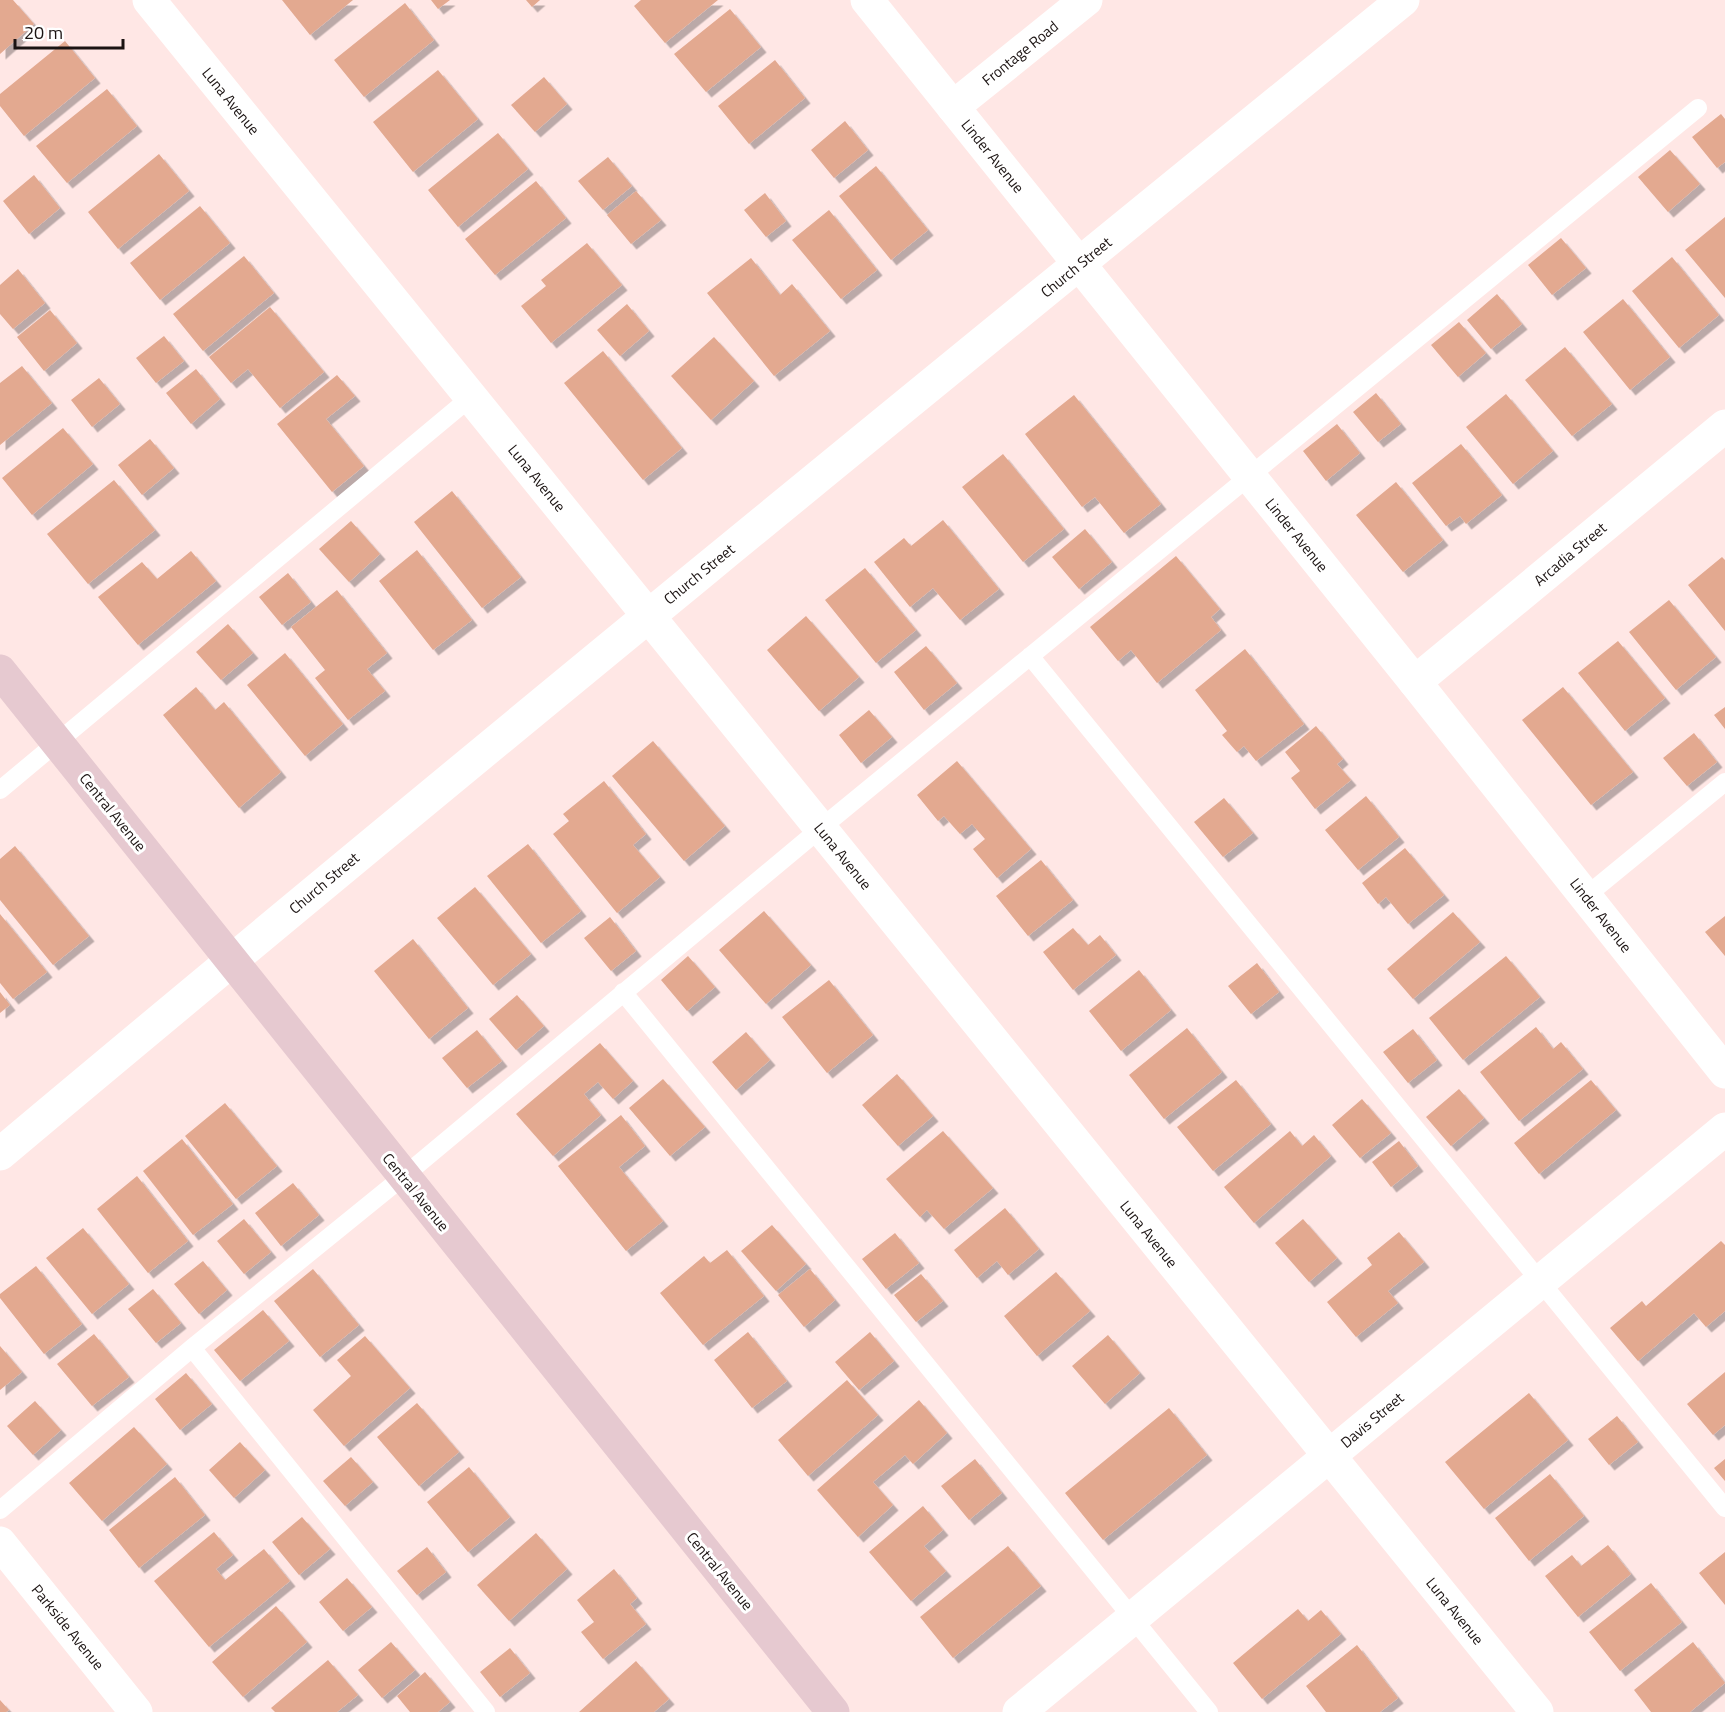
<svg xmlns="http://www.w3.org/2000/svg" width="1725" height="1712" font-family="'Titillium Web',sans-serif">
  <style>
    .building { fill: #e3a990; filter: url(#shadow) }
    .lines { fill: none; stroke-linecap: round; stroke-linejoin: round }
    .service { stroke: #fff; stroke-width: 18 }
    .minor { stroke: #fff; stroke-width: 33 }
    .tertiary { stroke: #fff; stroke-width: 33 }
    .secondary { stroke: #e6c9d0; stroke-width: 33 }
    .labels { text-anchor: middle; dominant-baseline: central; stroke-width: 6; stroke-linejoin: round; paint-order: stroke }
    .street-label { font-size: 15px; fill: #1b1312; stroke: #fff }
  </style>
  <defs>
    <filter id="shadow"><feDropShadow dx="5.5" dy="5.5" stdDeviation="0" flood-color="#0004"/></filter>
  </defs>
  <rect width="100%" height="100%" fill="#ffe7e5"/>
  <path class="building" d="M0,0h13l21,24 -34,30z
    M282,0h71l-43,35z
    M431,0h19l-12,9z
    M526,0h14l-8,7z
    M641,0h77l-53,43 -31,-37z
    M405,3l29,37 -70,57 -30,-37z
    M730,9l31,38 -55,45 -32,-38z
    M65,41l30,37 -71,58 -24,-30v-12z
    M775,60l30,38 -56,46 -31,-38z
    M438,70l40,49 -65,53 -40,-50z
    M544,77l23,27 -32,28 -24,-27z
    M107,89l30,37 -70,57 -31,-37z
    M1721,114l4,5v43l-8,6 -25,-31z
    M845,121l23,29 -34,28 -23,-28z
    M498,133l30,36 -70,58 -30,-37z
    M1670,150l30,34 -32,28 -30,-35z
    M159,154l30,37 -71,58 -30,-37z
    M608,157l24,29 -29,24 -25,-29z
    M876,166l52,64 -37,30 -52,-64z
    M34,175l26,33 -31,26 -26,-33z
    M536,181l30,37 -71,57 -30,-36z
    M636,191l25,29 -30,24 -24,-29z
    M765,193l21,28 -20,16 -22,-27z
    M200,206l30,37 -70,57 -30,-37z
    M829,210l48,60 -36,29 -49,-59z
    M1725,217v81l-40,-48z
    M1561,238l25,30 -34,27 -24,-30z
    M587,243l35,42 -71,58 -30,-37 25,-20 -5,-6z
    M244,256l30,37 -71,58 -30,-37z
    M1672,257l47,58 -40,33 -47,-57z
    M751,258l29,37 12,-11 38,47 -56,45 -67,-83z
    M18,269l27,34 -32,26 -13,-15v-29z
    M1497,294l25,30 -31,25 -24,-29z
    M1623,299l47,58 -40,33 -47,-58z
    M627,304l22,27 -29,25 -23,-26z
    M270,307l54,65 -44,36 -32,-39 -17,14 -22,-26z
    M50,310l27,33 -33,28 -27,-34z
    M1459,322l27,31 -28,24 -27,-32z
    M164,336l20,25 -28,22 -20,-25z
    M714,337l40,44 -43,39 -40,-44z
    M1565,347l47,57 -40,32 -47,-56z
    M603,351l79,97 -39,32 -79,-97z
    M22,366l30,37 -52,42v-62z
    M196,369l24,30 -29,25 -25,-31z
    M337,375l18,21 -29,23 38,47 -32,26 -55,-68z
    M99,378l21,26 -28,23 -21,-27z
    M1376,393l25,31 -23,18 -25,-30z
    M1506,394l47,57 -40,33 -47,-57z
    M1074,395l87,109 -37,29 -29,-36 -13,10 -57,-73z
    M1337,424l23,29 -34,28 -23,-30z
    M63,428l30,36 -61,51 -30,-37z
    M150,439l24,29 -32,27 -24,-30z
    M1461,444l41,51 -36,29 -6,-8 -14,10 -34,-43z
    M1003,454l61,75 -41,33 -61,-75z
    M114,480l41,50 -67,54 -41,-50z
    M1396,482l47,58 -40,32 -47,-57z
    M452,491l69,86 -39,31 -68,-86z
    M943,520l56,69 -39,31 -27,-32 -23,19 -36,-45 30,-24 7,8z
    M351,521l29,33 -31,28 -30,-33z
    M1085,529l27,33 -33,27 -27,-32z
    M417,550l55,70 -39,30 -54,-69z
    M191,551l25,30 -78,64 -40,-48 44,-35 15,17z
    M1176,556l44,53 -9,8 10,13 -64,53 -26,-33 -13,11 -28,-34z
    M1722,557l3,3v71l-37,-46z
    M865,568l51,62 -40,33 -51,-63z
    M288,573l23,29 -29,23 -23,-28z
    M337,590l50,63 -20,16 18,22 -37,29 -33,-42 10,-8 -34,-43z
    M1669,600l47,57 -40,33 -47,-58z
    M806,616l53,61 -40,34 -52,-61z
    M228,624l25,29 -32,27 -25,-28z
    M1618,641l47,57 -40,33 -47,-58z
    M926,646l31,37 -33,27 -30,-38z
    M1245,649l59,75 -48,37 -12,-15 -7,6 -15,-17 5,-4 -32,-41z
    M285,653l58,71 -38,32 -58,-71z
    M196,687l19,23 9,-8 57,70 -42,36 -76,-93z
    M1563,687l70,85 -42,33 -69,-85z
    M1725,707v22l-11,-14z
    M869,710l23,27 -31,26 -22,-28z
    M1316,726l27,33 -6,5 14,16 -36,29 -24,-31 9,-7 -15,-19z
    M1694,733l23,29 -30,24 -24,-28z
    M653,741l72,85 -41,35 -72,-85z
    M957,761l74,88 -34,29 -24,-29 12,-10 -13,-15 -12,10 -16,-18 -6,5 -21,-26z
    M604,781l42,53 -13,11 27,32 -43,36 -64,-79 16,-13 -6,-7z
    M1366,796l33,41 -41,33 -33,-40z
    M1224,798l29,35 -30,24 -29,-35z
    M528,844l53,67 -40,32 -54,-67z
    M15,846l74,90 -36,29 -53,-65v-41z
    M1405,848l39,47 -36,29 -22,-27 -8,7 -16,-21z
    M1041,860l32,40 -45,36 -32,-40z
    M475,887l56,67 -38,31 -56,-67z
    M764,911l47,54 -45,39 -47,-54z
    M1453,912l27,30 -67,57 -26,-30z
    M0,914l47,58 -34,27 -13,-16z
    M1725,916v40l-20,-24z
    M610,917l26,34 -25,20 -27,-33z
    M1073,928l15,17 12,-10 16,20 -43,35 -30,-38z
    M413,939l55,69 -39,31 -55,-68z
    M688,956l27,31 -28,24 -26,-31z
    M1506,956l34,41 -77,63 -34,-42z
    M1257,963l22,29 -28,22 -23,-28z
    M1139,970l32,40 -50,41 -32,-40z
    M829,980l44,55 -46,38 -45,-56z
    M0,992l10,13 -10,8z
    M517,995l27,31 -28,24 -27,-31z
    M1536,1027l17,22 8,-7 22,27 -64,52 -39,-49z
    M1187,1028l35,44 -58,47 -35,-44z
    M1413,1029l24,31 -29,23 -25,-31z
    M477,1030l25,31 -35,27 -25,-30z
    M746,1032l24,28 -34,30 -24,-28z
    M600,1043l33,38 -20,18 -15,-17 -14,12 17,21 -48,41 -37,-42z
    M897,1074l36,42 -35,30 -36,-41z
    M663,1079l42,48 -35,29 -41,-48z
    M1236,1080l35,44 -58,47 -36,-44z
    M1591,1080l25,30 -77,64 -25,-31z
    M1459,1089l25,29 -33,28 -25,-29z
    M1362,1099l29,34 -31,25 -28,-33z
    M225,1103l52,63 -41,33 -51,-63z
    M621,1115l24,31 -26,21 44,54 -37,30 -68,-85z
    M943,1131l50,57 -49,41 -17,-19 -7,7 -34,-38z
    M1290,1131l12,15 12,-11 17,21 -77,67 -30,-36z
    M182,1139l51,65 -40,31 -50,-64z
    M1399,1141l19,25 -27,21 -19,-25z
    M137,1176l51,65 -40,32 -51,-64z
    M293,1183l26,32 -38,31 -26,-33z
    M1005,1208l34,41 -31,26 -11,-14 -20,17 -23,-28z
    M244,1219l27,33 -27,22 -27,-33z
    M1303,1219l34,39 -28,24 -34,-39z
    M772,1225l34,39 -30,27 -35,-40z
    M83,1228l46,56 -37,30 -46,-56z
    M1399,1232l25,30 -36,29 10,12 -42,34 -29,-35 45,-37 -5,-7z
    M895,1233l24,30 -33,26 -24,-30z
    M1721,1241l4,4v66l-19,16 -12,-14 -56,48 -28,-33 32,-27 4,5z
    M727,1250l37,46 -61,49 -43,-52 44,-37 6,7z
    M203,1261l24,29 -28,24 -25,-30z
    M36,1266l46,58 -38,30 -44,-56v-4z
    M313,1269l46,56 -39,32 -46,-56z
    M810,1269l25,31 -31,27 -26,-32z
    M1056,1272l34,39 -53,45 -33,-40z
    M921,1274l22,27 -27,21 -22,-27z
    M153,1289l28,34 -25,20 -28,-34z
    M263,1310l26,31 -49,40 -26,-31z
    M748,1332l39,49 -35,27 -38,-48z
    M870,1332l24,29 -35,29 -24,-28z
    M94,1334l35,43 -37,29 -35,-42z
    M1108,1335l32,38 -35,31 -33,-38z
    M365,1336l45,52 -66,58 -31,-36 38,-34 -14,-16z
    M0,1346l22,26 -22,18z
    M1725,1372v53l-12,10 -26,-31z
    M186,1373l26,31 -32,26 -25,-31z
    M847,1380l31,35 -70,61 -30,-36z
    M1529,1393l39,47 -84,69 -39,-47z
    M919,1400l28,33 -34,31 -8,-9 -32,27 20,23 -35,32 -41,-47z
    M35,1401l26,29 -28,25 -26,-29z
    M417,1403l42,49 -40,34 -42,-49z
    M1169,1408l38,47 -104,85 -38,-47z
    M1617,1416l21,26 -29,23 -21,-26z
    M134,1427l33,37 -65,57 -33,-38z
    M240,1442l25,28 -31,28 -25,-28z
    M351,1457l22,25 -28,24 -22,-25z
    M975,1459l27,34 -33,27 -28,-34z
    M1725,1459v22l-11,-13z
    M469,1467l41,50 -42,35 -41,-50z
    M1550,1474l34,42 -55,45 -34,-43z
    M175,1477l30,38 -66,53 -30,-38z
    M923,1506l20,24 -19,16 22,25 -35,30 -42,-49z
    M302,1517l28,32 -31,26 -27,-33z
    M214,1532l19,23 -17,14 9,11 39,-31 26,32 -81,66 -55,-66z
    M536,1533l31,36 -58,52 -32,-36z
    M1608,1545l23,29 -53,43 -33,-41 27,-21 9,11z
    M1008,1546l33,40 -88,72 -33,-41z
    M427,1547l19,25 -29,23 -20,-24z
    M1725,1552v53l-26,-32z
    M614,1569l23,29 -7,6 16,20 -43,35 -22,-27 13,-10 -17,-22z
    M347,1578l25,29 -29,24 -24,-29z
    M1651,1583l31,39 -62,49 -31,-39z
    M276,1606l31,36 -64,55 -31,-35z
    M1298,1609l10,12 13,-11 20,24 -79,65 -29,-36z
    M391,1642l24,28 -33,28 -24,-28z
    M1693,1642l32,41 -35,29h-39l-17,-22z
    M1357,1645l41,53 -18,14h-54l-20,-26z
    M510,1648l20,25 -30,24 -20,-25z
    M328,1660l30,35 -21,17h-62l-4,-4z
    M636,1661l33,38 -15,13h-75z
    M425,1672l25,30 -12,10h-28l-13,-16z
    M0,1700l9,10 -3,2h-6z"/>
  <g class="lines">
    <path class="service" d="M1030,656l695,852
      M0,790l471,-393
      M1586,896l139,-114
      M623,992l586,720
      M192,1348l294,364
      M0,1510l192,-162 212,-172 417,-348 877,-720"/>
    <path class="minor" d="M149,0l1388,1712
      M867,0l86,107
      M1415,682l310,390
      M0,1543l136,169
      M1019,1712l706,-583"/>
    <path class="tertiary" d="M1086,0l-133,107 462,575 310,-256
      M0,1154c464,-389 933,-772 1403,-1154"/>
    <path class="secondary" d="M0,671l833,1041"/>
  </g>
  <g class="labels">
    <g class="street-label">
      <text transform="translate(1020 53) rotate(-39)">Frontage Road</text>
      <text transform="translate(231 101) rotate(51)">Luna Avenue</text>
      <text transform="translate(993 156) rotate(51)">Linder Avenue</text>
      <text transform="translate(1076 267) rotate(-39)">Church Street</text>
      <text transform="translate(537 478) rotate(51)">Luna Avenue</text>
      <text transform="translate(1297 535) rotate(51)">Linder Avenue</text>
      <text transform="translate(1570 554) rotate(-40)">Arcadia Street</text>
      <text transform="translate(699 574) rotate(-39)">Church Street</text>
      <text transform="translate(113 812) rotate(51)">Central Avenue</text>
      <text transform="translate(843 856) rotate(51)">Luna Avenue</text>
      <text transform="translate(324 883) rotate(-40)">Church Street</text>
      <text transform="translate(1601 915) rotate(52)">Linder Avenue</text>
      <text transform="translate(416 1192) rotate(51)">Central Avenue</text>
      <text transform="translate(1149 1234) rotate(51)">Luna Avenue</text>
      <text transform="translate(1372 1420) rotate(-40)">Davis Street</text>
      <text transform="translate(720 1571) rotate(51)">Central Avenue</text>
      <text transform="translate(1455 1611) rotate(51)">Luna Avenue</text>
      <text transform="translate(68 1627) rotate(51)">Parkside Avenue</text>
    </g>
  </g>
  <path d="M15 39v9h108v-9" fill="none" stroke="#1b1312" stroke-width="3"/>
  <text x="24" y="39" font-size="18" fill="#1b1312" stroke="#ffffff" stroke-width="4.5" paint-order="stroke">20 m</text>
</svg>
